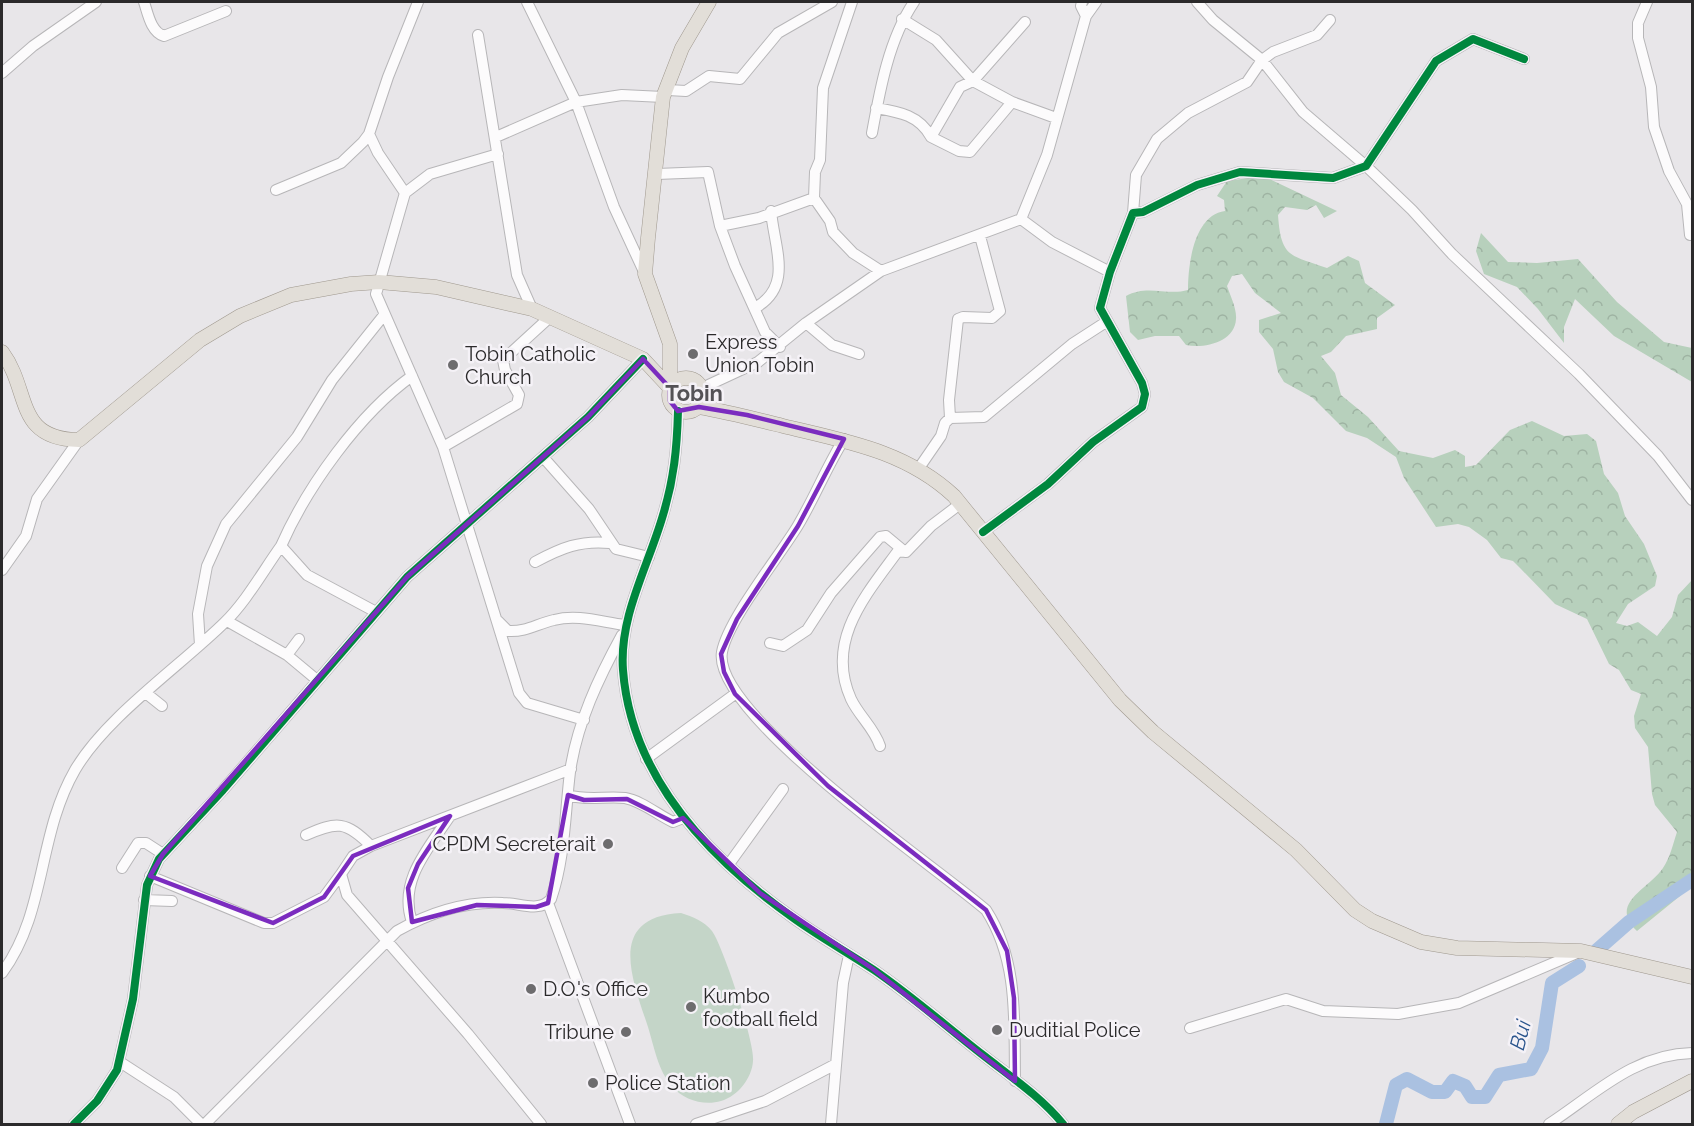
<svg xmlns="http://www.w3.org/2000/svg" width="1694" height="1126" font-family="Raleway,sans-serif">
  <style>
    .green { fill: #c4d5c8 }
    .forest { fill: url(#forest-crowns) }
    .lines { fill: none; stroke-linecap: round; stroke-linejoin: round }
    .river { stroke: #aac1e1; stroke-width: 14 }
    .minor-casing { stroke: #b7b6b8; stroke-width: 12 }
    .major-casing { stroke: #9f988e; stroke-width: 15 }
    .minor { stroke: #fcfbfc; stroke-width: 10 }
    .major { stroke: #e2ded8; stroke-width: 14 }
    .cycleway-casing { stroke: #f5f2f7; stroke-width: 11 }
    .cycleway { stroke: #00873e; stroke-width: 8 }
    .marked { fill: none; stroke: #7b2cbf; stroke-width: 4.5; stroke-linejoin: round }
    .poi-dot { fill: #6d6c6e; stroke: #f5f2f7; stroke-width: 2 }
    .labels { text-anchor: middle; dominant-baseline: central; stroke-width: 5; stroke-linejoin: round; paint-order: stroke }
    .poi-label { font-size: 20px; fill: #2b2a2b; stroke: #f5f2f7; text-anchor: start }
    .water-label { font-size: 21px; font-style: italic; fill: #2b558d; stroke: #f5f2f7 }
    .quarter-label { font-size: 22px; font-weight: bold; fill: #545256; stroke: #f5f2f7 }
  </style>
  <defs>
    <pattern id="forest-crowns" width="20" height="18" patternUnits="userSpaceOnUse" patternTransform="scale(1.5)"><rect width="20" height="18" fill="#b7d0bc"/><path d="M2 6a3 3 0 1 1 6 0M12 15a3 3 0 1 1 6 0" fill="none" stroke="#9eb3a2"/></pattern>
  </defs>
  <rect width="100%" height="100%" fill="#e8e6e9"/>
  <path class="green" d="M681,913c12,4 23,8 31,18 11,15 43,112 41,130 -1,17 -15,35 -32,40 -17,5 -38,-1 -49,-15 -14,-15 -18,-40 -24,-59 -15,-46 -43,-110 33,-114z"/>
  <path class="forest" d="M1263,176l74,35 -13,7 -8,-13 -9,5 -22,-3 -7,8c3,43 12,40 49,53l21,-12 11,5 6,22 30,22 -18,13v11l-31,7 -15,16 -10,4 14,17 6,22 27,22 31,34 34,7 22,-8 10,6v11l11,-2 34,-35 22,-9 32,15 23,-2 9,7 8,33 14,19 7,23 19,28 13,32 -2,10 -27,18 -12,19 11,3 11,-4 19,14 15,-19 6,-22 14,-15v298l-12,18 -43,35c-29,-28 11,-41 26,-63 7,-10 10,-24 14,-36l-22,-27 -3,-11 -4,-47 -13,-19 -1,-12 7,-22 -10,-4 -12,-20 -10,-6 -22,-45 -32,-15 -34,-35 -8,-8 -12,-3 -14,-18 -18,-13 -11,-3 -22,3 -32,-49 -8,-21 -29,-19 -21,-7 -33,-33 -29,-16 -6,-10 -5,-23 -14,-17v-12l22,-7 -26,-20 -13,-19 -10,2 -5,10c3,9 10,23 9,33 -1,23 -32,30 -50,26l-7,-9h-24l-17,4 -8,-8 -4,-36c21,-12 41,0 62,-6 0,-26 6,-75 37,-79l-1,-11 -7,-4 10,-15z
    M1481,233l27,29 29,1 41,-4 39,43 47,40 28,6v34l-78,-46 -39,-37 -11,28v16l-26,-34 -21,-22 -33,-13 -8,-23z"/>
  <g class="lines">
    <path class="river" d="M1596,951l33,-29 63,-42
      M1386,1124l10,-39 11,-6 25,13h13l8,-11 12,5 7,11h13l14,-22 32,-6 11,-21 10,-65 27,-17"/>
    <g class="minor-casing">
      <path id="minor" d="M144,2c4,12 7,30 20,34l62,-25
        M527,2l49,100 38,105 31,67
        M852,2l-29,86 -3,72 -5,12 -1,26 16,23 3,11 20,21 28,18
        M1082,2l-1,4 5,10
        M1197,2l16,18 49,40 41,52 63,54 46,44 40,44 127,120 79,82 34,44
        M1647,2l-9,21v15l13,49 3,40 15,44 18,33 3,31
        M902,19l34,21 37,41 52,-59
        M478,35l39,240 15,34
        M2,73l31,-27 63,-44
        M668,90l18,1 23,-15 31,3 38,-46 54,-31
        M876,108c23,4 43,7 55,29l29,-50 13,-6 39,21 44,16
        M872,133c8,-44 17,-94 42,-131
        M369,134l9,19 27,40
        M496,137l80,-35 46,-7 41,2
        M931,137l28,14 11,1 42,-50
        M498,154l-68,20 -25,19 -29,101 67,153 76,246 8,10 57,17
        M657,174l51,-2 12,54 15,40 30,66 15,15
        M276,190l65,-27 22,-21 6,-8 19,-57 30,-75
        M1133,213l3,-38 21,-36 31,-26 59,-31 15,-22 11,-8 44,-17 13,-15
        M1021,219l31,23 58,30
        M720,226l39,-8 55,-20
        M755,308c39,-22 19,-61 16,-97
        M806,323l26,22 27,9
        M702,388l56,-26 48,-39 75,-52 140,-52 26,-64 39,-139 10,-14
        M678,411c-1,37 -4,68 -15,104 -15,52 -44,101 -40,155 8,107 86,188 169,247 26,19 55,35 82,53 38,26 73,57 109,85 28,22 58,42 80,69
        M950,418l34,-1 88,-73 34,-22
        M844,439c-18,29 -30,60 -47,88 -19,31 -69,93 -75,125 -11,62 216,216 264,258 33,51 28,112 29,171
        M443,447l74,-43 2,-9 -14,-25 -2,-10 47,-43
        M543,457l46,52 27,40 33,8
        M919,468l22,-32 4,-13 5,-5 -1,-18 9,-81 5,-2 29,1 8,-7 -20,-75
        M983,532l65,-48 45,-42 49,-35 3,-13 -3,-11 -42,-75 10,-36 23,-59 10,-1 54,-27 43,-13 93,6 33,-12 70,-105 37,-22 51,20
        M535,562c26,-14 45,-22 75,-19
        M2,570l24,-34 11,-37 42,-59
        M376,612l-69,-37 -26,-29c26,-59 78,-132 131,-170
        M227,621l60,34
        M498,621l10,10c19,1 28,-7 46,-11 24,-6 47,2 71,5
        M299,639l-12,16 30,25
        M770,643l13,3 24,-16 24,-37 49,-56 6,-1 18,15
        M200,645l-2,-31 9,-48 19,-42 71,-87 35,-57 52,-65
        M147,694l15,12
        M880,746c-6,-18 -21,-30 -29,-47 -26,-58 14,-103 47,-148l8,1 25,-26 29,-22
        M646,759l89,-65
        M568,795c19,6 37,1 57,3 17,3 33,17 48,24l10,-4
        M306,835c31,-14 40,-14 65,11
        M729,864l54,-75
        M122,868l16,-25h8l17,11
        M150,876l114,47h9l51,-26 17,-23
        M144,900l28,1
        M548,903l82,221
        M412,922c-14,-41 16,-73 38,-106
        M2,973c45,-61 35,-137 73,-203 31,-53 104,-103 149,-147 22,-21 39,-52 57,-77
        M1190,1028l96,-29 37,12 75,3 61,-11 118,-50
        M120,1062l54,35 27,27
        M74,1124l23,-23 20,-31 16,-71 14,-114 12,-26 64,-69 184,-213 181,-160 55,-58
        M205,1124l192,-193c32,-18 69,-30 106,-28 17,0 36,10 48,-4 14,-40 14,-86 19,-127 7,-49 29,-95 52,-137
        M541,1124l-73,-90 -121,-139 -6,-21 12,-18 18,-10 200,-77
        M696,1124l69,-23 71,-37
        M831,1124l12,-141 6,-28
        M1549,1124c46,-30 85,-70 143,-71"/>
    </g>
    <g class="major-casing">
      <path id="major" d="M2,352c29,39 12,87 77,88l121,-100 40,-24 51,-21 60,-11 28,-2 57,5 96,22 111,50 27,29
        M669 395a17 17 0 1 1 34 0a17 17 0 1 1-34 0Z
        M670,387v-43l-25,-70 3,-36 15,-141 19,-49 27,-46
        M699,407c29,5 56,12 84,19 62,15 123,25 171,70l166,204 33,32 143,118 59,60 17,11 49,21 36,6 124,3 111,26
        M1618,1124l15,-12 59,-31"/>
    </g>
    <use href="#minor" class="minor"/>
    <use href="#major" class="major"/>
    <g class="cycleway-casing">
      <path id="cycleway" d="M678,411c-1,37 -4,68 -15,104 -15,52 -44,101 -40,155 8,107 86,188 169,247 26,19 55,35 82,53 38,26 73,57 109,85 28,22 58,42 80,69
        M983,532l65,-48 45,-42 49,-35 3,-13 -3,-11 -42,-75 10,-36 23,-59 10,-1 54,-27 43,-13 93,6 33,-12 70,-105 37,-22 51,20
        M74,1124l23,-23 20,-31 16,-71 14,-114 12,-26 64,-69 184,-213 181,-160 55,-58"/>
    </g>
    <use href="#cycleway" class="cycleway"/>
  </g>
  <path class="marked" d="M643,359l27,29v13l8,10 21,-4 48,8 97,24 -46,87 -61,93 -16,35 3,18 11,22 93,92 158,124 21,41 7,47 1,83 -142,-112 -113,-76 -77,-75 -10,4 -46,-23 -43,1 -16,-5 -20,108 -12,4 -59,-2 -65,17 -4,-34 10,-24 32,-48 -97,40 -29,41 -51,26 -123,-47 13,-22 244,-277 181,-160z"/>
  <g class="poi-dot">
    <circle cx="693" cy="354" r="6"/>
    <circle cx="453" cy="365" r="6"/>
    <circle cx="608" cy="844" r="6"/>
    <circle cx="531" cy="989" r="6"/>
    <circle cx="691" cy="1007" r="6"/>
    <circle cx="997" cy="1030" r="6"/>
    <circle cx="626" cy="1032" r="6"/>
    <circle cx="593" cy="1083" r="6"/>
  </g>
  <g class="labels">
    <g class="poi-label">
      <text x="705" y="342">Express<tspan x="705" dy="23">Union Tobin</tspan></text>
      <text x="465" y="354">Tobin Catholic<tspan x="465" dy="23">Church</tspan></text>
      <text x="596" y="844" text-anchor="end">CPDM Secreterait</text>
      <text x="543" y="989">D.O.'s Office</text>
      <text x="703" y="996">Kumbo<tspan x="703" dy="23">football field</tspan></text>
      <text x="1009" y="1030">Duditial Police</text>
      <text x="614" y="1032" text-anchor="end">Tribune</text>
      <text x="605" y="1083">Police Station</text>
    </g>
    <g class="water-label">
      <text transform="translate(1520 1035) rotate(-75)">Bui</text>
    </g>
    <g class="quarter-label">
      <text x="694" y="393">Tobin</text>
    </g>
  </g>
  <rect width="1694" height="1126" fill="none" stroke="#2b2a2b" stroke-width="6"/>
</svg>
